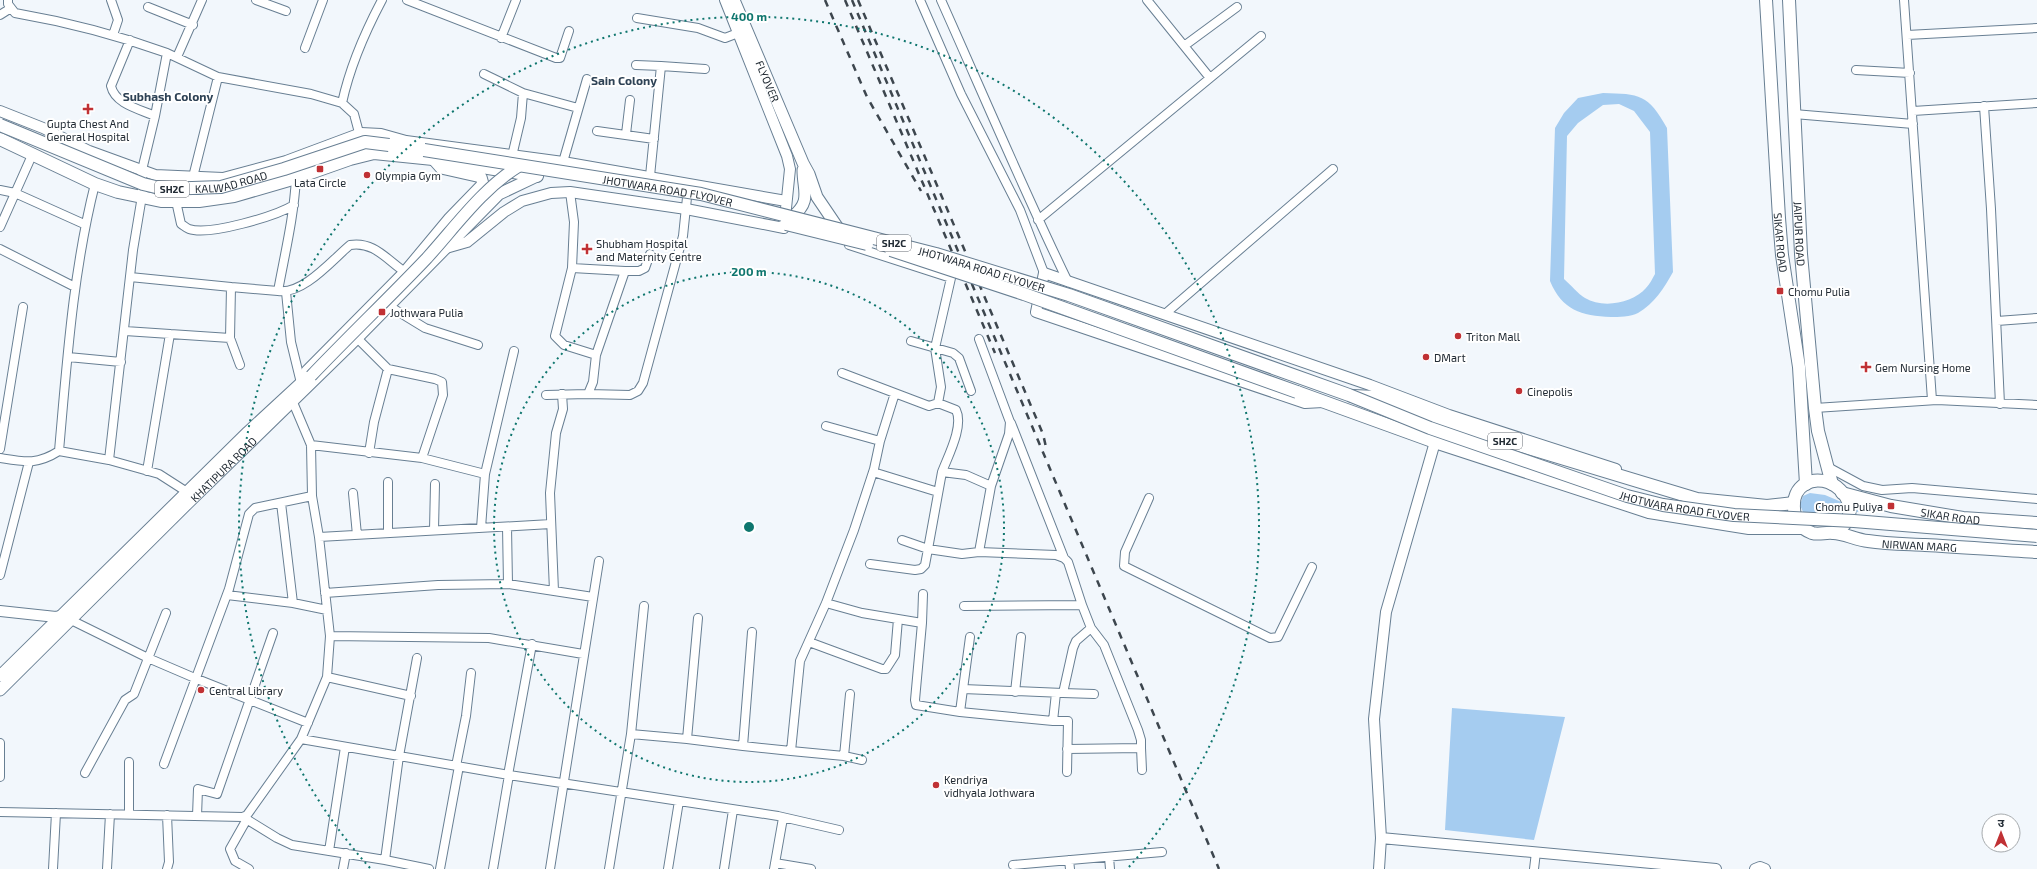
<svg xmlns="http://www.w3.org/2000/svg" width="2037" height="869" font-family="'Exo 2','Noto Sans Devanagari',sans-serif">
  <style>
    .green { fill: #a5ccf0; fill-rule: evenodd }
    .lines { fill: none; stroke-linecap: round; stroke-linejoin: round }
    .minor-casing { stroke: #687f93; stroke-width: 10 }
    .tertiary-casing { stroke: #687f93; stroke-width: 12 }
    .secondary-casing { stroke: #687f93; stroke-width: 13 }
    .primary-casing { stroke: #687f93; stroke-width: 14 }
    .minor { stroke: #fff; stroke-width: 8 }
    .tertiary { stroke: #fff; stroke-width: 10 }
    .secondary { stroke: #fff; stroke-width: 11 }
    .primary { stroke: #fff; stroke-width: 12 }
    .rail { stroke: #3d464e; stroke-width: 2.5; stroke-dasharray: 7 7; stroke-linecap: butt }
    .secondary-bridge-casing { stroke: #687f93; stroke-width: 13; stroke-linecap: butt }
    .primary-bridge-casing { stroke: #687f93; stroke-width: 14; stroke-linecap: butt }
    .secondary-bridge { stroke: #fff; stroke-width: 11 }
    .primary-bridge { stroke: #fff; stroke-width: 12 }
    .ring { fill: none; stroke: #0f766e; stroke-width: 2; stroke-dasharray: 2 4 }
    .poi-dot { fill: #c03134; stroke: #fff; stroke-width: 1.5 }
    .labels { text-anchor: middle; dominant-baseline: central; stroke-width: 4; stroke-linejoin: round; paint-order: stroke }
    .shield { fill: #fff; stroke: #656b72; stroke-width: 1 }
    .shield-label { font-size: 10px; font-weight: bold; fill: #232c35 }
    .street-label { font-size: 11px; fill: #232c35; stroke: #fff }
    .poi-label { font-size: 11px; fill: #232c35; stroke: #fff; text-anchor: start }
    .neighbourhood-label { font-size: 12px; font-weight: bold; fill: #2e4255; stroke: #fff }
    .centre { fill: #0f766e; stroke: #fff; stroke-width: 2 }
    .ring-label { font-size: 12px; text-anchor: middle; font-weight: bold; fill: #0f766e; stroke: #fff; stroke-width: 4; stroke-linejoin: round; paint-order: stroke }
  </style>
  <rect width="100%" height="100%" fill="#f2f7fc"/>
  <path class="green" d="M1603,93c37,1 45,1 64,35l6,144c-9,16 -19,32 -35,41 -7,4 -20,4 -27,4 -30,-1 -49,-7 -61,-36l5,-153 9,-15 14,-15zM1619,104l15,7 16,21 5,142c-3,5 -5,10 -9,14 -13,15 -43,21 -61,10 -7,-4 -14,-13 -21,-19l3,-143 11,-13 25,-18z
    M1810,493l15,2 40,17h-62l-3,-7 3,-9z
    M1452,708l113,9 -31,123 -89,-10z"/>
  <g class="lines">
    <g class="minor-casing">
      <path id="minor" d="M8,0v4l7,9c52,9 102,22 152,40
        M111,0l7,20 -5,15
        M256,0l30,11
        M407,0l149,58h4l9,-27
        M920,0l41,94 59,116 24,63
        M941,0c42,94 82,189 127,282
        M1147,0l63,78
        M1904,0l28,400
        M148,7l45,18
        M0,15l11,-7
        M637,18l61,10 27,10 13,-5
        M1907,35l130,-7
        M501,38l15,-38
        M1184,46l53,-39
        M305,48l18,-48
        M177,57l25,-57
        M636,65l25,1
        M1856,70l54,3
        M484,74l39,19 -2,25 -9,38
        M523,93l55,15
        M1984,106l7,103 9,195
        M1913,111l124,-8
        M1794,114l119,10
        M155,116l12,-63 51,24 93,17 31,9
        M597,131l57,8
        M626,134l4,-34
        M365,155l-11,-41 -12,-11c8,-37 22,-69 40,-103
        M563,162l24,-83
        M650,176l11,-110 44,3
        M193,177l25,-100
        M0,190l15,3 69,31
        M176,201l5,23c2,1 5,4 8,5 20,7 87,-13 105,-24
        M1038,220l223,-184
        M0,227l33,-74
        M0,249l75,38
        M572,268l53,3
        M231,287l47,4c7,-38 16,-75 18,-113
        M278,291c25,4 54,-31 72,-46 24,-4 37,15 55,27
        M286,292l5,50 10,41
        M389,306l36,22 53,17
        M1165,314l168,-145
        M1997,321l40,-3
        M125,331l105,7 1,-51 -101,-10
        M230,338l10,27
        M357,338l31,31 47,10 7,3 1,13 -21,63
        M911,341l42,12 6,5 12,33
        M596,355l29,-84h14l6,-3 5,-14
        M68,357l53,5
        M842,373l87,33 9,-3 3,-16 -6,-39 16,-70 -102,-33
        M588,394l42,1 8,-4 5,-8 40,-147 5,-48
        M546,395l42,-1 5,-12 3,-27 -32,-10 -9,-9 17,-68 2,-46 -4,-30
        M290,398l2,2 19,45 111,13 63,16
        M938,403l18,7c8,16 -8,46 -14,62l24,3 25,11
        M1815,408l122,-8 100,5
        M1011,423l53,135
        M826,426l54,15 15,-48
        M311,445l1,51 7,41 232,-13
        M0,449l23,-142
        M59,451l50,9 50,14 28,18
        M369,453l5,-31 14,-53
        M0,458c25,4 37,7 59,-7 8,-90 14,-180 36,-267
        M109,460l24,-210 9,-54v-26l13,-54c-16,-7 -40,-12 -44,-30l19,-46
        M1826,466l37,20 19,4 30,-2 125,11
        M147,471l23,-137
        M873,472l65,20
        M942,472l-14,77 34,5 17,-2 77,3 8,3 4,4 14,43 -118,1
        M388,482v51
        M353,493l4,42
        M1149,498l-24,54 -1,14 146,72 8,-1 34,-70
        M281,503l12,100
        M507,527l1,57 46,7 -4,-98 6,-60 7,-24 -1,-15
        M481,528l4,-54 29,-123
        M434,530l1,-46
        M319,537l11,99 159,2 94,16
        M979,552l12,-66 18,-52 1,-12 -31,-83
        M870,564l45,6 6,-1 4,-4 3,-16 -26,-9
        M0,575l29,-113
        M554,591l39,6
        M325,593l113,-8 70,-1
        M227,595l66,8 34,7
        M826,603l36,10 60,10 1,-29
        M698,618l-11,121 56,7
        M71,620l77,38 49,21 111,44
        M922,623l-7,77 1,5 44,7 3,-23
        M752,632l-9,114 48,5
        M330,636l-3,41 84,19
        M970,637l-7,52 100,4 10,-45 3,-7 15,-13 -9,-23
        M809,642l73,27h4l9,-14 3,-36
        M327,677l-26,62 208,36 269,41 61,14
        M1015,692l6,-55
        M1063,693l31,1
        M850,694l-6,62 -53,-5 9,-90 26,-58 28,-73 20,-61 6,-28
        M960,712l93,9 3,-28
        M1053,721h15l-1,51
        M631,734l56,5
        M0,743v34
        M1141,748l1,22
        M1067,749l74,-1v-8l-3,-10 -34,-85 -13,-17
        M844,756l18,4
        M129,762v52
        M164,764l65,-175 20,-75 6,-6 57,-12
        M456,766l10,-50 5,-43
        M85,773l40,-73 9,-6 32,-81
        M508,775l24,-131
        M0,812l243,5 4,-2 54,-76
        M197,816l1,-27 19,5 56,-161
        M243,817l34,21 15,7 93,15 14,-104 18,-98
        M247,819l-17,30 5,12 14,8
        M329,851l16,-104
        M1109,857l1,12
        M385,860l44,9
        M1069,860l1,9
        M775,863l36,6
        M1013,865l149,-13
        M53,869l3,-56
        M107,869l3,-55
        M167,869l2,-7 -2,-47
        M343,869l3,-16
        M440,869l19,-103
        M493,869l16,-94
        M550,869l49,-308
        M609,869l22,-135 13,-128
        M668,869l11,-68
        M724,869l9,-59
        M774,869l9,-51
        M1534,869l2,-17"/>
    </g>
    <g class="tertiary-casing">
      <path id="tertiary" d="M0,111l43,17 46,23 66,24 68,3 63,-17 75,-28 20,1 25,7 157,21 223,39
        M446,248l21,-6 37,-30 18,-11 29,-8 19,-1 116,17 98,19 6,-59 -3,-13 -62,-156
        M1323,402l-18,1 -269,-91 8,-39 326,112 79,30 167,54
        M0,611l56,6 5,-1 5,2
        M1381,838l-7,-119 12,-107 49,-170
        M1379,869l2,-31 335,31
        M1755,869l5,-2 5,2"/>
    </g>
    <g class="secondary-casing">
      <g id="secondary">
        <path id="s1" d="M734,0l69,163 6,11 8,23 21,31"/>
        <path d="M792,217c20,-16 11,-26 11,-47"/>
        <path d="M0,676l248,-244 53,-49 6,-12 98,-99 45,-54 33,-34 -2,-7 -40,-9 -8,-9"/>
        <path id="s2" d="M0,690l187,-186 170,-166 142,-144 38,-18"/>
      </g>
    </g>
    <g class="primary-casing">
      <g id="primary">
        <path id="s3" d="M1766,0l13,218 3,37 17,112 7,117"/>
        <path id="s4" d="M1789,0l12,254 14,154 3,23 14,53"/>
        <path d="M0,139l95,45 23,8 43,9h38l35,-5 62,-18 54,-19 24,-6 59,6 104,17"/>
        <path d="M389,145l34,5"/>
        <path d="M1297,392l138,50 214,70 100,16h55"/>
        <path d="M1352,396l25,1 75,28 245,74 70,7 27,-3"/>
        <path id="s5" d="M1842,493l49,13 72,12 74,5"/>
        <path id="s6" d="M1833,533c4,-3 9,-5 12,-9 17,-24 -17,-54 -40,-40 -8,5 -12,14 -11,24 0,11 7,21 18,25 7,2 14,-1 21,0 11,0 23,7 35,8 19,3 38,3 57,4 38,2 75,5 112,7"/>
      </g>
    </g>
    <use href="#minor" class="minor"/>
    <use href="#tertiary" class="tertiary"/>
    <use href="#secondary" class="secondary"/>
    <use href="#primary" class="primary"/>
    <path class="rail" d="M825,0l42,97 54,94
      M845,0l150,353
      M852,0l367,869
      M858,0l185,434 3,13"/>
    <g class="secondary-bridge-casing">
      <path id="secondary-bridge" d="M311,376c38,-40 78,-78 116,-118 29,-32 55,-69 92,-92"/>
    </g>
    <g class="primary-bridge-casing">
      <g id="primary-bridge">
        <path id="s7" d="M0,125l143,59 21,5 57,-2 63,-18 81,-27 24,3"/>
        <path id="s8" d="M424,150l277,44 235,60 133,41 280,100 81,33 197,68 36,9 71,10 120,6 183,15"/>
        <path d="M786,224l81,20"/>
        <path d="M891,250l133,44 273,98"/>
      </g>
    </g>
    <use href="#secondary-bridge" class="secondary-bridge"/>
    <use href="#primary-bridge" class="primary-bridge"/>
  </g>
  <g class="ring">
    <circle cx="749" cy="527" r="255"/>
    <path d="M370 868A510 510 0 1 1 1128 868"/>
  </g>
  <g class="poi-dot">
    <path d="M86 103h4v4h4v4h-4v4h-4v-4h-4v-4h4z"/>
    <rect x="316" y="165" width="8" height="8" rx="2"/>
    <circle cx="367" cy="175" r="4"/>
    <path d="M585 243h4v4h4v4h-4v4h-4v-4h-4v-4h4z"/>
    <rect x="1776" y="287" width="8" height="8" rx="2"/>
    <rect x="378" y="308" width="8" height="8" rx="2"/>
    <circle cx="1458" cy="336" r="4"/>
    <circle cx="1426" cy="357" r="4"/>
    <path d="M1864 361h4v4h4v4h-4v4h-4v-4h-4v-4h4z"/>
    <circle cx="1519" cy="391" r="4"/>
    <rect x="1887" y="502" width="8" height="8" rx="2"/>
    <circle cx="201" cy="690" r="4"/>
    <circle cx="936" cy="785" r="4"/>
  </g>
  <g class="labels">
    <g class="shield">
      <rect x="155" y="181" width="34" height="16" rx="3"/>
      <rect x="877" y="235" width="34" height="16" rx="3"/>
      <rect x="1488" y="433" width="34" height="16" rx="3"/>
    </g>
    <g class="shield-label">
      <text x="172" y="189">SH2C</text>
      <text x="894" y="243">SH2C</text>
      <text x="1505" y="441">SH2C</text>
    </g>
    <g class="street-label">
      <text stroke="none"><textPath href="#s1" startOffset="88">FLYOVER</textPath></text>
      <text stroke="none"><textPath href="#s7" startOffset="244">KALWAD ROAD</textPath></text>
      <text stroke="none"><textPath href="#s8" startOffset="247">JHOTWARA ROAD FLYOVER</textPath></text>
      <text stroke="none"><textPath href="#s4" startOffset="234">JAIPUR ROAD</textPath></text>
      <text stroke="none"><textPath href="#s3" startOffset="243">SIKAR ROAD</textPath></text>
      <text stroke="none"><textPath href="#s8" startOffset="571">JHOTWARA ROAD FLYOVER</textPath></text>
      <text stroke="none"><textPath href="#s2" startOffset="314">KHATIPURA ROAD</textPath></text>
      <text stroke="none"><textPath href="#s8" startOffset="1314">JHOTWARA ROAD FLYOVER</textPath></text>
      <text stroke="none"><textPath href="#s5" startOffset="111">SIKAR ROAD</textPath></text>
      <text stroke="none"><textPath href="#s6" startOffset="260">NIRWAN MARG</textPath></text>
    </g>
    <g class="poi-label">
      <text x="88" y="123" text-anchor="middle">Gupta Chest And<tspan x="88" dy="13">General Hospital</tspan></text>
      <text x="375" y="175">Olympia Gym</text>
      <text x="320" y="182" text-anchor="middle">Lata Circle</text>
      <text x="596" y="243">Shubham Hospital<tspan x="596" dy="13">and Maternity Centre</tspan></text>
      <text x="1788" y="291">Chomu Pulia</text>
      <text x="390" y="312">Jothwara Pulia</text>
      <text x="1466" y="336">Triton Mall</text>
      <text x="1434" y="357">DMart</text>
      <text x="1875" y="367">Gem Nursing Home</text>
      <text x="1527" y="391">Cinepolis</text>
      <text x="1883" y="506" text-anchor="end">Chomu Puliya</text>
      <text x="209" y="690">Central Library</text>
      <text x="944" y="779">Kendriya<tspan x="944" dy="13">vidhyala Jothwara</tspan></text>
    </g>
    <g class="neighbourhood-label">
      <text x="624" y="80">Sain Colony</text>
      <text x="168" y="96">Subhash Colony</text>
    </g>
  </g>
  <circle cx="749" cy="527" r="6" class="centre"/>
  <g class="ring-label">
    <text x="749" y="21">400 m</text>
    <text x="749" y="276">200 m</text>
  </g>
  <g transform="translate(2001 833)"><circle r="19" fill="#ffffff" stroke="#a7abae"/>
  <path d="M0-3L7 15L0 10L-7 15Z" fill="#c03134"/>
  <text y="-6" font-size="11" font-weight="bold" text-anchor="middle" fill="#232c35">उ</text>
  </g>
</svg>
